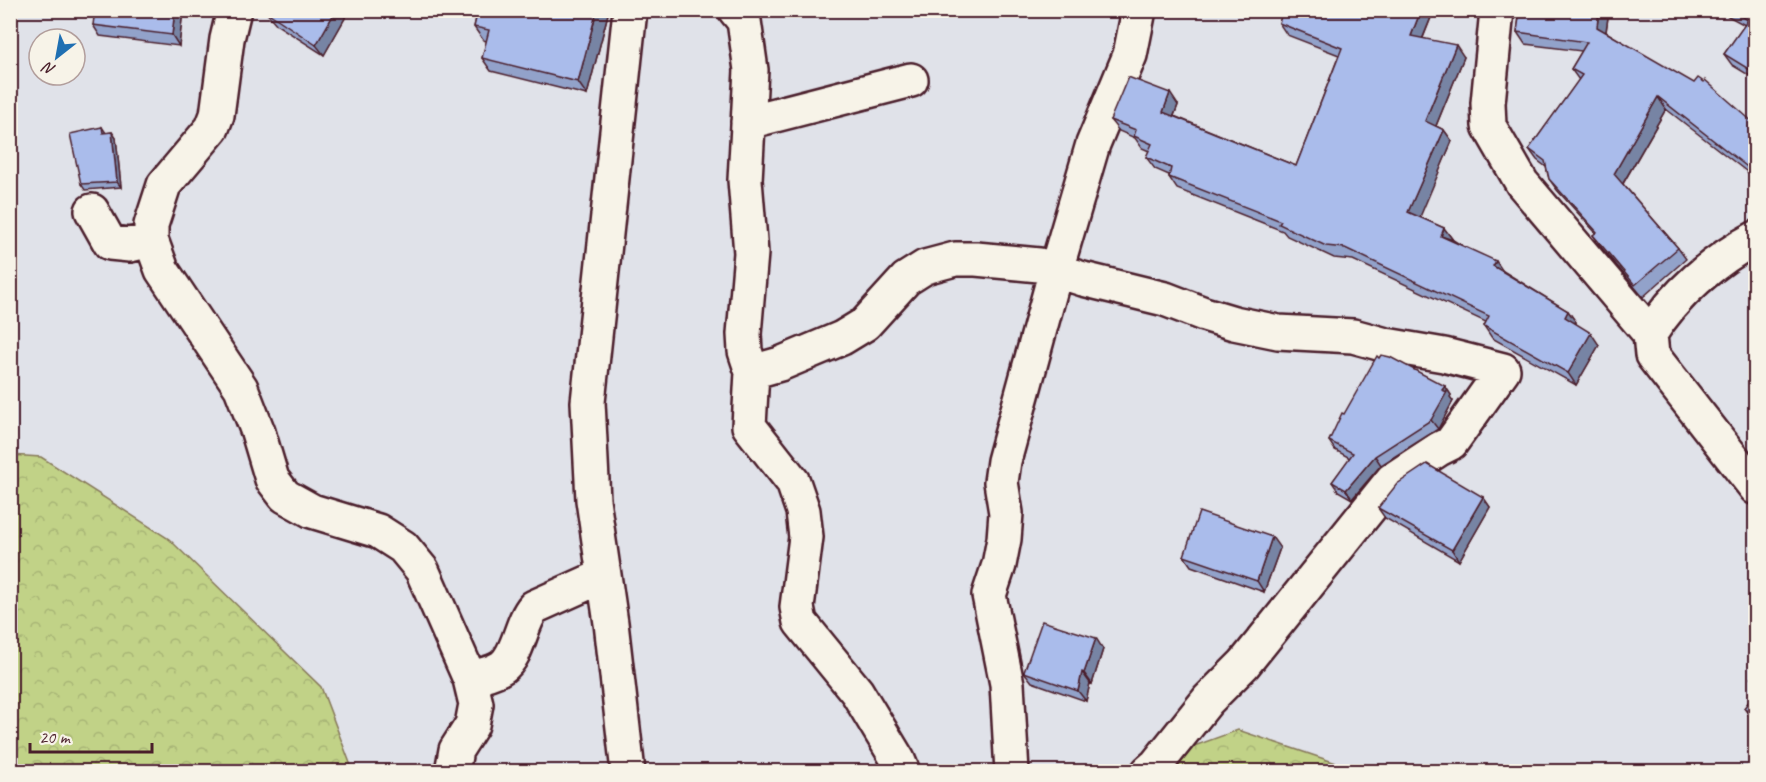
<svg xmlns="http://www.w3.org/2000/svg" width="1766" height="782" font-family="Caveat,sans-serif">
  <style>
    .forest { fill: url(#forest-crowns); stroke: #867859; stroke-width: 1.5 }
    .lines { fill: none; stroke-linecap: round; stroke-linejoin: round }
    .minor-casing { stroke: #4a1f2b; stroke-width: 38 }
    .minor { stroke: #f7f3e8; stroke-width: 33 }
    .wall { fill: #92a2ca; stroke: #4a1f2b; stroke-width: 1.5 }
    .shaded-wall { fill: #7784a4; stroke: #4a1f2b; stroke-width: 1.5 }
    .building { fill: #aabceb; stroke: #4a1f2b; stroke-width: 1.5 }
  </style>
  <defs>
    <pattern id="forest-crowns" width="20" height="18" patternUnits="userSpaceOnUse" patternTransform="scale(1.5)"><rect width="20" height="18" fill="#c1d287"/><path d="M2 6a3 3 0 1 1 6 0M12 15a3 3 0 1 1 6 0" fill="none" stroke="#a7b475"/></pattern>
  </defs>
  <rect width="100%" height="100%" fill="#e0e2e9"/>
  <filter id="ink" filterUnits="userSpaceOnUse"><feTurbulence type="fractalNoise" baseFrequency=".0167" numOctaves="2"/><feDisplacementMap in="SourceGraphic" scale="12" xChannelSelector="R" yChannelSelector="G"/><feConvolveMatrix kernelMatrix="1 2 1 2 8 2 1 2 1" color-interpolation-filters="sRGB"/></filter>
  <g filter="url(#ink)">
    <path class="forest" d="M10,455l31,2 128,82 152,148 32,84h-342z
      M1238,730l122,41 -237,1z"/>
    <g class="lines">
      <g class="minor-casing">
        <path id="minor" d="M234,10l-7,29 -10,76 -5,13 -48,57 -13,40v15l11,30 79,118 17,44 14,47 13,17 27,15 66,20 25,16 19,23 48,109 6,25 -4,21 -16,25 -4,22
          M735,10l9,11 7,49 -6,110 6,73 -7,81 1,17 7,21 -3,54 44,56 10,29 3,26 -9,70 3,15 57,70 41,68 5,12
          M1497,10l-9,93 1,23 33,57 128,151 2,21 104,133
          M748,122l163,-42
          M92,211l18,32 20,2 21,-5
          M1650,334c25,-40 64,-74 106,-96
          M752,372l28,-8 62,-26 23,-14 41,-45 19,-12 30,-8h21l63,6 44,14 82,20 39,15 30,9 44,9 75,4 33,9 58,10 59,15 -52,73 -12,6 -47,31 -148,184 -36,36 -52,65 -8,7
          M470,679c10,-4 24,-6 32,-12 17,-12 18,-44 32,-60l69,-31
          M628,772l-17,-149 -18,-123 -5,-98 42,-392
          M1012,772l-5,-88 -18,-89 10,-30 5,-26 2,-26 -5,-31 3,-21 52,-191 37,-126 37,-89 9,-45"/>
      </g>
      <use href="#minor" class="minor"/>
    </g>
    <path class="wall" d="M183,10l-4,36 -79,-10 -7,-11z
      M264,10h81v8l-21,37 -47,-30z
      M478,10h131l-22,85 -96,-24 -9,-13 5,-17 -4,-1 -9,-13z
      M1283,10h151l-11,28 41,19 -28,69 8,4 8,11 -33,76 25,11 9,12 115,71 8,11v2l23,21 -23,40 -84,-47 -8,-12 2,-4 -133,-62 -19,-2 -47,-22 -4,-5 -106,-42 -8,-12v-2l-14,-6 -9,-12 3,-6 -7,-3 -7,-10 -16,-7 -9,-11 68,-15 -4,11 122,50 43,-111 -52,-20 -8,-12z
      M1520,10h89l-3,22 149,92v54l-89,-69 -43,75 55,64 8,11 -43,38 -42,-50 -8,-12 3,-2 -39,-43 -8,-11 -3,-12 -9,-7 -8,-11 50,-69 -8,-11 11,-18 -57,-7 -8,-12z
      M1717,10h38v69l-23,-14 -8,-11 21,-29z
      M102,127l4,6 6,-1 4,6 5,49 -36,3 -4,-6z
      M1445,386l6,9 -1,2 3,4 -15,28 -57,36 -29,34 -14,-8 -6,-9 18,-24 -15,-8 -6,-9 15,-27z
      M1483,497l7,10 -31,54 -74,-43 -7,-10z
      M1280,548l-16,44 -73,-26 -7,-10z
      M1103,649l-11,35 -2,-1 -4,18 -54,-19 -8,-10z
      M1755,694v30l-11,-16z"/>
    <path class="shaded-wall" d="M175,10h8l-4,36 -7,-11z
      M336,10h9v8l-21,37 -8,-10z
      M597,10h12l-22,85 -9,-13z
      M1421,10h13l-15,37 -8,-11z
      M1599,10h10l-4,28 -8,-11z
      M1456,45l8,12 -31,76 -8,-12z
      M1170,93l8,12 -7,18 -8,-11z
      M1658,97l8,12 -44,76 -8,-11z
      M1444,130l8,11 -35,83 -9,-12z
      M112,132l4,6 5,49 -4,-5z
      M1444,228l9,12 -12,-4z
      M1496,261l8,12 -11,-7z
      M1568,311l8,11 -3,7 -8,-12z
      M1591,333l8,12 -23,40 -8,-12z
      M1445,386l6,9 -1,2 3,4 -15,28 -7,-9 11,-30z
      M1375,456l6,9 -29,34 -6,-9z
      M1483,497l7,10 -31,54 -7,-11z
      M1272,537l8,11 -16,44 -7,-11z
      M1096,638l7,11 -11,35 -8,-11z
      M1082,672l8,11 -4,18 -8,-10z"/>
    <path class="building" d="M95,10h80l-3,25 -79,-10z
      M266,10h70l-20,35 -46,-31z
      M478,10h119l-19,72 -96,-24 7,-28 -15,-3z
      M1283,10h138l-10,26 45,9 -31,76 19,9 -36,82 36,16 -3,8 55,25 -3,5 75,45 -3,6 26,16 -23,40 -84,-47 5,-10 -144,-68 -19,-2 -47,-22 2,-3 -112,-44 2,-9 -25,-11 6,-13 -18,-8 2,-6 -26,-10 18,-43 42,16 -7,19 133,54 46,-118 -63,-25z
      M1520,10h79l-2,17 97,56 4,-5 6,4 1,-2 50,44v49l-97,-76 -44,77 64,74 -43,37 -42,-50 4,-3 -48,-53 -4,-18 -16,-12 53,-74 -11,-6 16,-27 -70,-10z
      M1730,10h25v63l-31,-19 24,-34z
      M102,127l1,6 9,-1 5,50 -36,2 -11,-50z
      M1381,355l9,2 55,29 -3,4 5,2 -16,28 -56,36 -29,34 -14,-8 21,-29 -24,-12 13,-28 2,1 33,-58 2,2z
      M1427,464l56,33 -31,53 -74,-42 19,-24z
      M1199,512l73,25 -15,44 -73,-25z
      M1042,621l54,17 -12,35 -2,-1 -4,19 -54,-19z
      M1755,673v9l-4,-4z
      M1755,694v24l-11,-10z"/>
  </g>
  <rect width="1766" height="782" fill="none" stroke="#f7f3e8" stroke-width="36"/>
  <rect x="18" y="18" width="1730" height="746" fill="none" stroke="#4a1f2b" stroke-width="2" filter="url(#ink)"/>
  <g transform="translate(57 57) rotate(211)"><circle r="28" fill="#f7f3e8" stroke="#b29e9c" stroke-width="1.5"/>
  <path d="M0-4.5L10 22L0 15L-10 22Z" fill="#1f6fb2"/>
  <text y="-9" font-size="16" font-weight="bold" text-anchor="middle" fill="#4a1f2b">N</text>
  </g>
  <path d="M30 743v9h122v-9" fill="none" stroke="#4a1f2b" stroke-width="3"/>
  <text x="39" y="743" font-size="18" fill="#4a1f2b" stroke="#f7f3e8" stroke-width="4.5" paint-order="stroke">20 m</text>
</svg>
